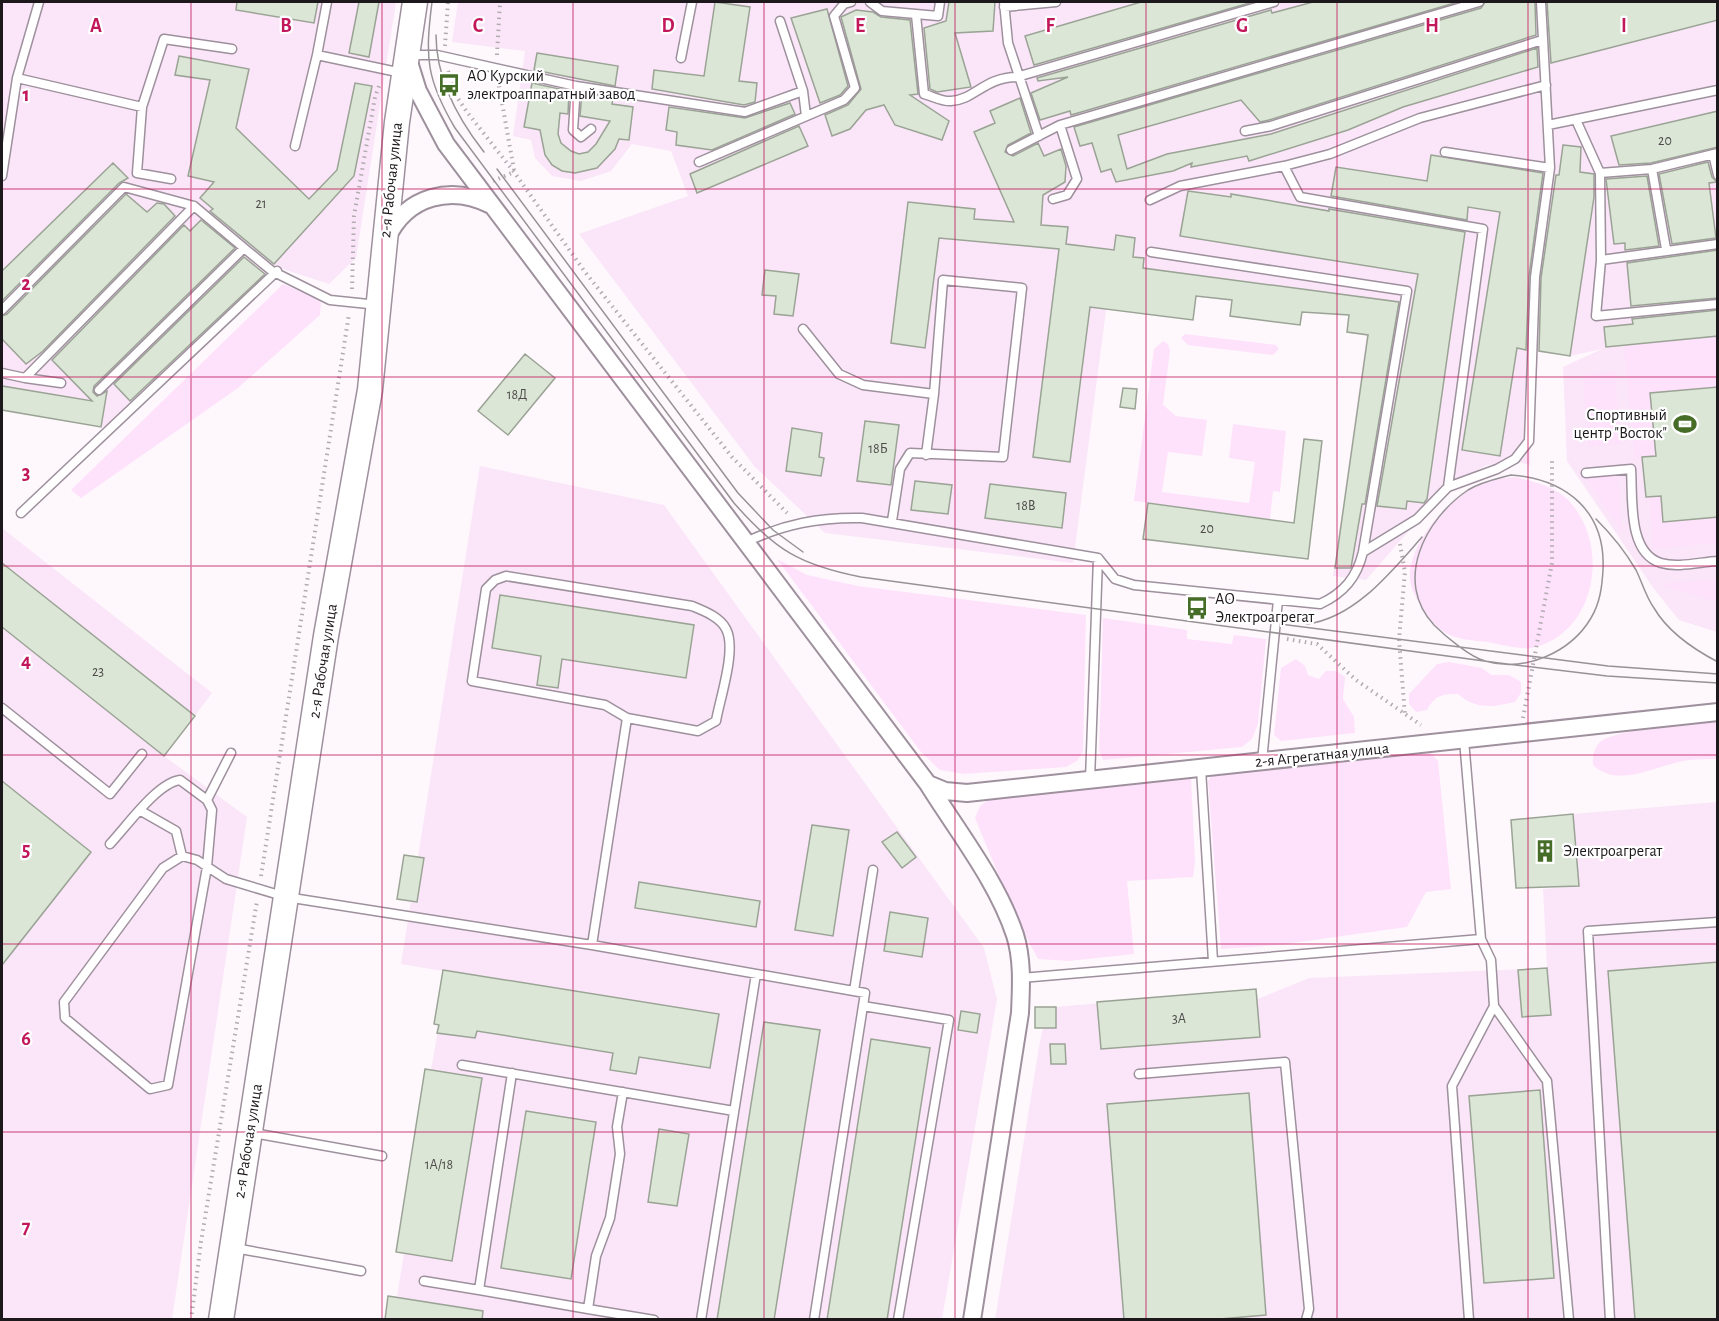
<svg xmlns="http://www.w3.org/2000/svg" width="1719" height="1321" font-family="'Alegreya Sans',sans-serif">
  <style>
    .built { fill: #fae6f8 }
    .green { fill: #fee2fb }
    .building { fill: #dce6d6; stroke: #9aa395; stroke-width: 1.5 }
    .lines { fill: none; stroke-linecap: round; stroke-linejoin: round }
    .service-casing { stroke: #9e919d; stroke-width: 11 }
    .minor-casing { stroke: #9e919d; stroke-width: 20 }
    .secondary-casing { stroke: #9e919d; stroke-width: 27 }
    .path { stroke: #b2acb1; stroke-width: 4; stroke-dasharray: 1.5 4.5; stroke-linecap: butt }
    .service { stroke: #fff; stroke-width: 8 }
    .minor { stroke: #fff; stroke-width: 16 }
    .secondary { stroke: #fff; stroke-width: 24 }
    .tram { stroke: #979296; stroke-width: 1.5 }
    .grid { fill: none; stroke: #c2185b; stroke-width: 1.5; stroke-opacity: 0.55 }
    .labels { text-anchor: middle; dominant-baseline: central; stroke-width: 4.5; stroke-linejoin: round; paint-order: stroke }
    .number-label { font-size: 14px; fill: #4d4c4a }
    .poi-label { font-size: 16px; fill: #1d181c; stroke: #fff; text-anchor: start }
    .street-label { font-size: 16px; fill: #1d181c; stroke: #fff }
    .grid-label { font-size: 20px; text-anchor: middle; font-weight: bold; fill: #c2185b; stroke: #fff; stroke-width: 4.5; stroke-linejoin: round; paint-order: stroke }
  </style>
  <rect width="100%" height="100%" fill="#fef8fd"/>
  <path class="built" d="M2,2h394l-40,256 -27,26 -52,-17 -165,161 -110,-18z
    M458,2h1259v630l-38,-12 -25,-31 -87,-128 -4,-94 39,-18 -32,7 -37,-5 -3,114 -13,-3 -30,3 -39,21 -82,94 -33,-4 34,-244h-20l1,-17 -46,-3 -2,13 -70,-9 2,-16 -103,-13 -19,-7 -37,283 -248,-30 -70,-66 -176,-233 109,-38 -17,-45 -39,-7 -21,27 -30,10 -29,-5 -17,-18 -4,-18 -18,-4 12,-85 -73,-9z
    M480,466l184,39 320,443 13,51 -55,320 -557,1 3,-24h9l7,-42 -8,-2 29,-183 6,1 8,-45 -5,-1 9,-53 -42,-7z
    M2,528l210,165 -48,63 83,61 -75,502h-170z
    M1717,802v517l-722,1 44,-273 4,-19 13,-1v-20l200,-18 2,10 51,-21 238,-10 -4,-79 36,-3 -6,-72z"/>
  <path class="green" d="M283,284l38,16 -1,15 -82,73 -157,110 -10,-8z
    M1185,334l91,11 3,4 -6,6 -85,-10 -7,-7z
    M1717,336v51l-66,6 5,63 -22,2 -10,-112z
    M1163,341l5,3 2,7 -7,54 13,11 31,4 -5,36 -34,-4 -6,40 87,11 6,-41 -26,-4 4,-34 53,7 -6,61 -7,-1 -3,28 -136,-18 20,-152z
    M1615,372l6,72 -33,2 -5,-71z
    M1618,476l4,56 -37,-54z
    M1515,477c17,4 36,8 50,20 45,41 35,132 -29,150 -14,4 -35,-3 -49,-5 -30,-3 -44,-4 -62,-30 -7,-10 -14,-21 -15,-33 -3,-36 44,-89 78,-98 8,-3 18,-3 27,-4z
    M1661,496l2,25 54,-4v26l-64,6 -4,-52z
    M777,559l30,16 51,11 228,29 -3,137 -6,9 -11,6 -102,7 -24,-4 -19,-18z
    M1717,579v23l-59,-18z
    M1103,618l84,12v9l45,5 2,-9 32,4 -8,85 -6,15 -10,8 -139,13 -4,-10z
    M1296,659l9,7 3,9 11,4 7,-8h10l9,6 -2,22 11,18 1,16 -74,8 -7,-6 7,-67z
    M1449,662l33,6 9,7h18l12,7v11l-6,9c-22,5 -39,8 -57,-8 -16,0 -23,1 -31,16l-11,2 -7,-8v-10l28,-30z
    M1717,722v37c-9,0 -19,0 -28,1 -31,4 -70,30 -96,5 0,-9 0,-15 6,-22 13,-14 97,-20 118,-21z
    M1428,750l10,11 13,128 -25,3 -19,35 -129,18 -57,4 -13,-168 5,-7z
    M1191,777l4,85 -2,15 -66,4 7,73 -65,7 -31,-2 -21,-39 -42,-102 5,-12 11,-8z"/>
  <path class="building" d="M237,2h81l-4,21 -78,-13z
    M359,2h20l-10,55 -20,-4z
    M715,2l35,5 -11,74 18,2 -2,19 -11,3 -92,-16 2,-19 50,6z
    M949,2h46l-2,29 -38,2 16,54 -34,5 -7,-3 -6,-61 22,-7z
    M1141,2h112l-219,63 -9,-29z
    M1313,2h145l-387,113 -1,-4 -30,9 -9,-27 37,-16 -30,4 -1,-3 234,-68 1,3z
    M1485,2h50l1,33 -267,85 -9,2 -19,-22 -123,35 9,34 40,-15 104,-20 266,-86 1,19 -135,40 -55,23 -99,31 -2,-5 -56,11 1,-4 -19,8 -57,11 -5,-13 -10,3 -9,-29 -12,3 -6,-19 407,-119z
    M1547,2h171v18l-167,43z
    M827,9l21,77 -8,9 -20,8 -29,-85z
    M856,10l17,2 8,5 29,3 8,74 -8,1 39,26 -7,19 -47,-15 -11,-20 -18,5 -16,19 -18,7 -7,-21 23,-10 13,-16 -20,-72z
    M537,53l81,13 -3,20 -81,-16z
    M179,56l70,13 -13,59 73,71 28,-29 18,-87 17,3 -18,90 -80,88 -64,-53 3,-2 -13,-11 14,-16 -26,-6 22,-96 -35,-5z
    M532,83l37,8 -1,23 -8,-1 -2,21 3,9 10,8 8,3 9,-2 8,-8 14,-23 -30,-5 2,-23 31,5 -1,6 21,3 -4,33 -10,-1 -4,10 -18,19 -22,5 -13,-2 -10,-6 -7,-10 -5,-25 -16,-3z
    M1020,98l11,35 -23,12 -3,7 8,4 25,-13 6,13 17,-7 5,17 -1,16 -22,13 -2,30 27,2 -2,17 48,6 2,-15 19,3 -2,19 11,1 -1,10 256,34 -34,202h-3l-11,64h-16l33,-233 -21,-3 2,-17 -47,-3 -2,13 -70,-9 2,-16 -36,-4 -3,24 -103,-13 -20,155 -37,-5 26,-208 -120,-11 -14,110 -34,-5 17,-141 67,7 -1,10 40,3 -40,-90 21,-9 -5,-12z
    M790,103l5,11 -83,36 -36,-5 1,-13 -11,-2 3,-23 76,11z
    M1718,111v36l-67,16 -32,2 -8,-29z
    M799,126l9,20 -111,47 -7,-19z
    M1563,145l18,2 -1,25 14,2v23l-24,159 -31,-5 2,-73 15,-103h3z
    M1431,155l112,18 -14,103 -3,74 -9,-2 -17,108 -38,-6 38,-238 -32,-5 -1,13 -136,-24 5,-29 91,14z
    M1708,162l4,15 5,5 -8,1 7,55 -44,6 -13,-70z
    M113,163l15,15 -9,5 -117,118v-30z
    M1647,176l12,70 -34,4v-7l-11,1 -8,-65z
    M1188,191l43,6v-3l98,17v-2l136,23 -38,267 -3,4 -17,-2 -1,8 -29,-3 41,-232 -238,-38z
    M126,194l21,18 10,-9 7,1 11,12 -132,135 -17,13 -24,-25v-23l5,-2z
    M201,220l34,28 -141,138 -1,6 4,4 10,-5 -6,36 -99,-17v-24l90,15 -40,-41 132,-135 6,6z
    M1718,250v48l-87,8 -4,-43z
    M244,257l21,17 -135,127 -16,-17z
    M765,270l34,4 -6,42 -19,-2 2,-18 -14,-1z
    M1718,310v26l-112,11 -2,-20 29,-3 -1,-5z
    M525,354l30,24 -47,57 -30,-24z
    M1718,387v130l-55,5 -2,-26 -15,1 -4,-40 14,-1 -6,-63z
    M1123,388l14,1 -2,20 -15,-2z
    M865,421l34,4 -8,60 -34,-4z
    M792,428l30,5 -3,24 5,1 -3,18 -35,-5z
    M1304,439l18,2 -14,118 -165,-20 5,-36 146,20z
    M915,481l37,4 -4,29 -37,-4z
    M990,484l76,9 -4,35 -77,-10z
    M2,563l193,153 -31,40 -162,-129z
    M500,595l194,30 -8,53 -124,-19 -4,29 -21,-3 4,-29 -49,-8z
    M2,781l89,71 -89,113z
    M1573,814l6,72 -63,2 -5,-68z
    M812,825l37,5 -16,106 -38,-6z
    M897,832l19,25 -14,11 -20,-26z
    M404,855l20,3 -7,44 -20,-3z
    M639,882l121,19 -4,26 -121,-19z
    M890,912l38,6 -6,39 -38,-6z
    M1718,962v358h-83l-27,-349z
    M1547,968l4,47 -29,2 -4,-47z
    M443,970l276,44 -9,54 -71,-11 -3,17 -26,-4 3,-17 -136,-22 -2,7 -38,-5 2,-8 -5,-1z
    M1256,989l4,48 -159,12 -4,-47z
    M1035,1007h21v21h-21z
    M961,1011l19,3 -3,19 -19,-3z
    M764,1022l56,8 -46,290h-57z
    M871,1039l59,9 -43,272h-60z
    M1050,1044h15l1,20h-15z
    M425,1069l57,9 -30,183 -56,-9z
    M1540,1090l14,188 -70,5 -15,-187z
    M1249,1093l17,222 -58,5h-84l-17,-216z
    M526,1111l70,11 -25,157 -70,-11z
    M659,1129l30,5 -12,72 -29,-4z
    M388,1296l95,15 -1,9h-97z"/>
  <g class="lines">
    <g class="service-casing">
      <path id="service" d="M39,2l-22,76 125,29 22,-68 68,10
        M870,2l12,9 56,5 2,-14
        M1004,2l4,41 31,93
        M1004,7l52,-5
        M916,15l8,79c8,2 19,8 27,7 23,-1 34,-24 66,-24l257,-75
        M780,21l23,70 3,25
        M317,55l85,18
        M411,55h26l139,31 169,26 58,-21
        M681,58l11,-56
        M576,86l-3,44 8,7 10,-8
        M142,107l-5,66 34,6
        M1576,120l24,53 1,87 -5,56 122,-12
        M1548,125l170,-35
        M1245,131l26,-5 271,-86
        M295,146l22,-91 10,-53
        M1011,150l49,-25 419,-123
        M1445,152l105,16
        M1713,154l5,21
        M699,162l145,-62 11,-12 -21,-72 10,-12 7,-2
        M1652,169l14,80
        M1600,173l52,-4 66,-16
        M2,176l15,-98
        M1053,199l14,-4 10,-16 -17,-54
        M1150,200l30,-14 104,-20
        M1601,260l117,-16
        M2,310l122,-123 70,19
        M803,329l36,45 24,11 71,9
        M2,373l23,5
        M61,383l-36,-5 169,-172 50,42
        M99,390l145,-142 28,23 58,29 48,5
        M1586,473l45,-4c2,28 -4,84 30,94 17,5 39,-1 57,-2
        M1448,487l35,-258 -183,-32 -16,-31 46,-12 90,-36 126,-33
        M21,513l256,-242
        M892,521l8,-52 10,-16 93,4 19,-169 -79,-8 -9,114 -8,61
        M746,542c38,-18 74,-25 116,-24l236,40 17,21 19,6 186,19c24,-11 37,-27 43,-52l44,-261 -256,-39
        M1363,552l54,-33 31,-32 49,-18 18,-10 14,-18 6,-164 15,-109 -9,-166
        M2,708l108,86 32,-40
        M1262,761l16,-161
        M1201,769l12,192
        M1090,780l8,-222
        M207,800l24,-47
        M141,811l35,20 6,25
        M110,844c17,-18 47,-61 70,-64l27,20 5,10 -5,57 -39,218 -18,4 -85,-71 -1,-16 99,-134 19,-12 15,4 29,19 60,18 306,48 35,-227 71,13 18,-10c4,-23 21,-72 10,-92 -6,-12 -22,-18 -34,-23l-186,-30 -11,4 -9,9 -14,92 133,24 22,13
        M1481,939l10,21 3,46 53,75 22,239
        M592,945l273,48 -51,327
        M1021,978l460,-39 -17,-199
        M854,991l19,-121
        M863,1006l86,14 -51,300
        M462,1065l272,46
        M1139,1074l146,-12 24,247 -3,11
        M253,1133l129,23
        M235,1248l126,23
        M424,1281l55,9 33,-217
        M479,1290l109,19 8,-53 14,-38 10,-64 -3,-27 6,-35
        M588,1309l66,11
        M701,1320l55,-346
        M1469,1320l-17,-234 42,-80
        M1610,1320l-22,-389 130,-9"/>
    </g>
    <g class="minor-casing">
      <path id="minor" d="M409,62l9,29 28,53 482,640c30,48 69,97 87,151 8,25 6,53 5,78l-48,307
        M387,238c20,-43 65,-53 104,-33
        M928,784l17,7 22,2 751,-81"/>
    </g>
    <g class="secondary-casing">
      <path id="secondary" d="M221,1320l105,-684 44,-246 27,-268 18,-120"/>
    </g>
    <path class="path" d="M445,46l3,-44
      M497,55l3,-53
      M448,71l9,26 10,15 47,60 71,100 147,185 55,56
      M498,80l16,90
      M493,181l21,-9
      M352,289l2,-73 21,-119 4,-11
      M1400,544l5,28 -6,67 6,77
      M1287,639l30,5 39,36 65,45
      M1523,718l29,-155v-106
      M261,876l88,-562
      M191,1320l10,-78 56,-341"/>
    <use href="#service" class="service"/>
    <use href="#minor" class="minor"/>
    <use href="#secondary" class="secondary"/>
    <path class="tram" d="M432,2c-7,55 -6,77 23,126l279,375c41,47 66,62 127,74l638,86 108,13 111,7
      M436,35c0,43 22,84 48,117
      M497,169l241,324 35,37 30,22
      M1511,475c55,4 95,36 92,95 -1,17 -3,33 -12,48 -20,34 -66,55 -106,43 -15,-4 -40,-25 -51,-36 -41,-44 -9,-106 34,-135 13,-8 28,-11 43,-15z
      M1596,519c15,15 29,32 40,51 6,12 10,27 18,38 14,24 39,41 64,54
      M1280,624l328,42 110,8
      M1307,624c48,-6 85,-53 115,-87"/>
  </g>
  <path class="grid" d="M191,2v1318M382,2v1318M573,2v1318M764,2v1318M955,2v1318M1146,2v1318M1337,2v1318M1528,2v1318M2,189h1716M2,377h1716M2,566h1716M2,755h1716M2,944h1716M2,1132h1716"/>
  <defs>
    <g id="bus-bare" transform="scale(1.8)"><path d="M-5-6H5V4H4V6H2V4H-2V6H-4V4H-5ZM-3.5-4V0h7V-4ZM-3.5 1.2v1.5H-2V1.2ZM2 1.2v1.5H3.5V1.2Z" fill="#466d27" stroke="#fff" stroke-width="2.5" paint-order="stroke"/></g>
    <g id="stadium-bare" transform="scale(1.8)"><path d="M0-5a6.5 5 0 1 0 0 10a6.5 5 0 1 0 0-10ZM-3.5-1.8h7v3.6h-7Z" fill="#466d27" stroke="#fff" stroke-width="2.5" paint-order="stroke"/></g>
    <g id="building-bare" transform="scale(1.8)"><path d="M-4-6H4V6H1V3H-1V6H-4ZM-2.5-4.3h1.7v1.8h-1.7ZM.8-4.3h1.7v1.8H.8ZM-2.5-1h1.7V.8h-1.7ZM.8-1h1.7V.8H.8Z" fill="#466d27" stroke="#fff" stroke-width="2.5" paint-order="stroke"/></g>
  </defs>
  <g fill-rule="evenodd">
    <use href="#bus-bare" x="449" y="85"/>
    <use href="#stadium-bare" x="1685" y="424"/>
    <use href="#bus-bare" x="1197" y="608"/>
    <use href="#building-bare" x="1545" y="851"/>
  </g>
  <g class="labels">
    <g class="number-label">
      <text x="1665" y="141">20</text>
      <text x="261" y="204">21</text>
      <text x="517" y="395">18Д</text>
      <text x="878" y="449">18Б</text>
      <text x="1026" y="506">18В</text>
      <text x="1207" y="529">20</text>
      <text x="98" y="672">23</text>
      <text x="1179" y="1019">3А</text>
      <text x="439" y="1165">1А/18</text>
    </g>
    <g class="poi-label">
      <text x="467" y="76">АО Курский<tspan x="467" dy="18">электроаппаратный завод</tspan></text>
      <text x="1667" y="415" text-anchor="end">Спортивный<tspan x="1667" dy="18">центр "Восток"</tspan></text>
      <text x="1215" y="599">АО<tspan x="1215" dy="18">Электроагрегат</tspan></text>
      <text x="1563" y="851">Электроагрегат</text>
    </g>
    <g class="street-label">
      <text transform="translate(391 180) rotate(-84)">2-я Рабочая улица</text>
      <text transform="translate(323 661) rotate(-81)">2-я Рабочая улица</text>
      <text transform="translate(1322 755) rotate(-6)">2-я Агрегатная улица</text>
      <text transform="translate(248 1141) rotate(-81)">2-я Рабочая улица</text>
    </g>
  </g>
  <g class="grid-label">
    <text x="96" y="32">A</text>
    <text x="286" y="32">B</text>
    <text x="478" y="32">C</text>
    <text x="668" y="32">D</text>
    <text x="860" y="32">E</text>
    <text x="1050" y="32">F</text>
    <text x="1242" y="32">G</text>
    <text x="1432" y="32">H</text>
    <text x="1624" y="32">I</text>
    <text x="26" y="101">1</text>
    <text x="26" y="290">2</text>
    <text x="26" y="479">3</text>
    <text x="26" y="667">4</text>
    <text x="26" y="856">5</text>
    <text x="26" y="1045">6</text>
    <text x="26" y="1233">7</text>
  </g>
  <rect width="1719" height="1321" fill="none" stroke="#1d181c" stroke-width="6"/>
</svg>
